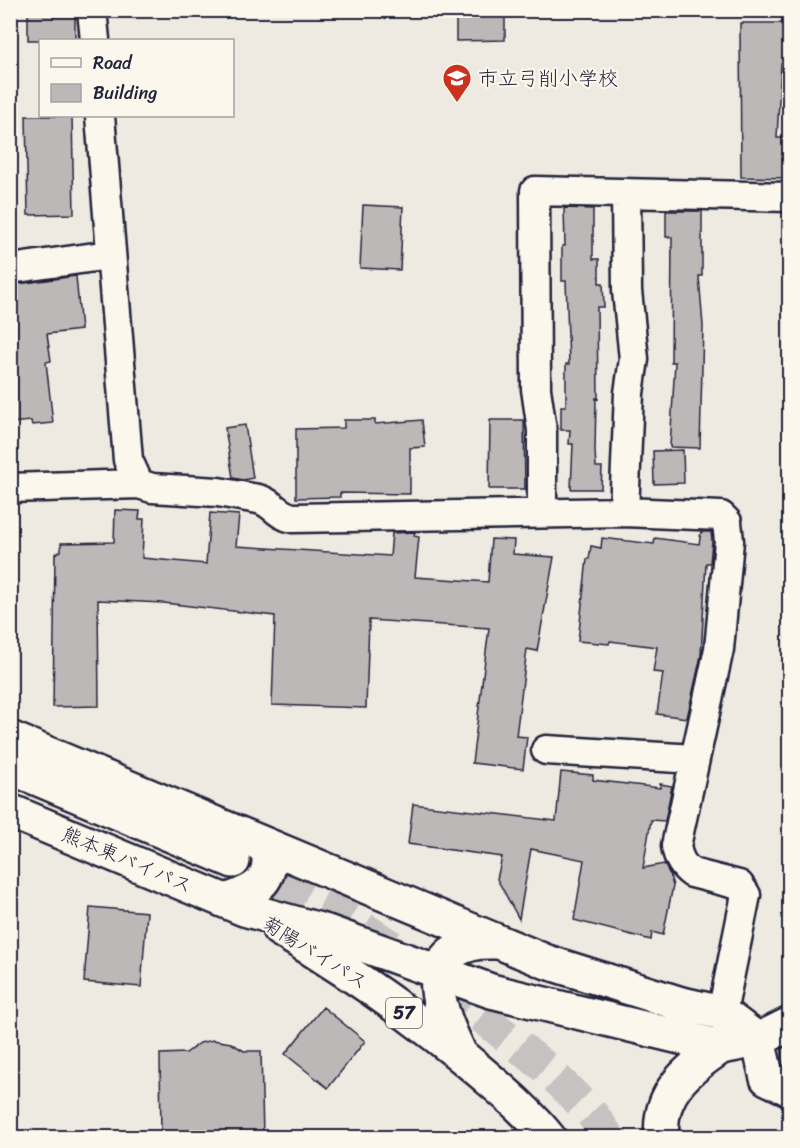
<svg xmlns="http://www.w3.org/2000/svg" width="800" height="1148" font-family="Sriracha,'Klee One',sans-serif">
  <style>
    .building { fill: #bcb8b8; stroke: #22223b; stroke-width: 1.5 }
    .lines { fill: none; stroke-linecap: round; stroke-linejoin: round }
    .trunk-tunnel { stroke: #c5c2c1; stroke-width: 33; stroke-dasharray: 33 16; stroke-linecap: butt }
    .minor-casing { stroke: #22223b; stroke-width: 33 }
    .secondary-casing { stroke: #22223b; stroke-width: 38 }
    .trunk-casing { stroke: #22223b; stroke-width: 38 }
    .minor { stroke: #fbf7ec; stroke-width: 28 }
    .secondary { stroke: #fbf7ec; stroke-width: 33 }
    .trunk { stroke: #fbf7ec; stroke-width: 33 }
    .labels { text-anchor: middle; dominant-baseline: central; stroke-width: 4.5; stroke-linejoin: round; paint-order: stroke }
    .shield { fill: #fbf7ec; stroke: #636270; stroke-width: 1.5 }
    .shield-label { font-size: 18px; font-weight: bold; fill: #22223b }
    .poi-label { font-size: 20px; fill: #22223b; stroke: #fbf7ec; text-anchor: start }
    .street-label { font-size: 20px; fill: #22223b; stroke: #fbf7ec }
  </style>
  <rect width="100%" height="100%" fill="#eeeae2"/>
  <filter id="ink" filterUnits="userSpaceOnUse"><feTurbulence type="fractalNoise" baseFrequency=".0167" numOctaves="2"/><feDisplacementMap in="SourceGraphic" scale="12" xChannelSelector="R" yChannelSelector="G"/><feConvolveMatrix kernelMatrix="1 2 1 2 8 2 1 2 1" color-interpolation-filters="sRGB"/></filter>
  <g filter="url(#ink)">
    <path class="building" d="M28,10h47v30h-47z
      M456,10h49v30l-49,1z
      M740,23h49v41h-8l-4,74h12v40l-48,-1z
      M26,116h46l2,98 -46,1z
      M363,205l40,2 -3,63 -40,-2z
      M564,208l29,1v50h6v24h4l1,24h-7l1,92 -2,-1 -1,53 1,16h6l-1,22h-30l2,-45h-4l1,-14h-9v-24h5v-42h3l-3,-83h-4v-35h3z
      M666,211h36v65h-3l4,50 -3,122 -30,-1 5,-85h-4l1,-125h-6z
      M76,276l5,54 -34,4 4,27 -5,1 7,61 -21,2 -1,-4 -21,2v-138z
      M344,420h31v4l47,-4 3,27 -15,1v46l-70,-1v4l-44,1v-69l48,-1z
      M490,420h34l1,69h-36z
      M245,425l8,53 -10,2 -10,-2 -8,-50z
      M683,450l1,33 -30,1 -1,-33z
      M115,510l25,1 -1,8h5l-2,39 64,6 4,-51 29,2 -3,31 154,10 2,-23 23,-1 -1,4 5,1 -4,40 73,5 3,-43 23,1 -1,14 41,3 -17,94 -10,-2 -11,87 11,1 -4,32 -51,-6 17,-135 -120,-8 -3,88 -94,-3 3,-89 -111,-13 -66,-3 1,106 -46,1 2,-153 6,-3v-8l53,-1z
      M701,532h10l1,9 -2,22h-4l-5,93 -14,62 -30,-4 6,-41 -10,-1 4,-25 -47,-6 -1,3 -31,-3 9,-82h2l2,-13 10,2 1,-10 52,6 1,-6 44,6z
      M561,772l32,3v5l67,8v-4l12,2 -7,35 -14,-1 -8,48 21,-4 6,11 3,11 -10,49 -11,-3 -1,8 -77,-20 10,-60 -53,-11 -12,70 -22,-40 5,-22 -94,-13 5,-40 143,17z
      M90,907l57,5 -6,75 -57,-5z
      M323,1007l42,34 -37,47 -43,-34z
      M213,1040l18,3 13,8h17l2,86h-102l-1,-83 26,-1 14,-10z"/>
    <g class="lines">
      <path class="trunk-tunnel" d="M233,861l106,51 68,45 139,111 46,46 17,24"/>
      <g class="minor-casing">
        <path id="minor" d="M92,10l3,30
          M100,116l28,344 11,24 13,4 66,4 40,7c15,3 18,16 35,19l331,-6 97,4 6,6 2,19 -10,108 -43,197c2,12 6,20 16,27l47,12 7,10 -24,118
          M10,269l99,-14
          M10,488l129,-4
          M624,512l5,-119 5,-34 -7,-68 -1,-98
          M542,513v-83l-6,-41 -1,-198 255,6
          M546,750l149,9"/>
      </g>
      <g class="secondary-casing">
        <path id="secondary" d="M758,1040l9,38 23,11
          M758,1040l32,-16"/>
      </g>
      <g class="trunk-casing">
        <path id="trunk" d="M10,738l537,224 131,41 44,10 36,27
          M10,767l223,94
          M10,811l234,98 83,23 164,59 230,56 37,-7
          M225,901c28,-9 49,-18 43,-51l-12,-9
          M279,929c71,43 141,91 204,145 23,20 46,39 66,64
          M459,1052c-16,-35 -44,-93 12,-108 9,-3 19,-2 28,-2
          M662,1138c-5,-45 26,-69 59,-91"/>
      </g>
      <use href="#minor" class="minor"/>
      <use href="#secondary" class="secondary"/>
      <use href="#trunk" class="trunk"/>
    </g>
  </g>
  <defs>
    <g id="school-pin" transform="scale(1.5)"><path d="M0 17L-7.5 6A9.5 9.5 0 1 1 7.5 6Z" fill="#c8321e" stroke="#fbf7ec"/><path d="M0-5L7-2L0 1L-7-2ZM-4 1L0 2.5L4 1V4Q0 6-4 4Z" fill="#fff"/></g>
  </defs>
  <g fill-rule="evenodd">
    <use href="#school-pin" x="457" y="78"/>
  </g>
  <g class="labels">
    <rect class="shield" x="386" y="998" width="36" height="30" rx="4.5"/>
    <g class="shield-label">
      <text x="404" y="1013">57</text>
    </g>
    <g class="poi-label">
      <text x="478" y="78">市立弓削小学校</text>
    </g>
    <g class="street-label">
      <text transform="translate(127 860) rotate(23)">熊本東バイパス</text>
      <text transform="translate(315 953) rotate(32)">菊陽バイパス</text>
    </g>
  </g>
  <rect width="800" height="1148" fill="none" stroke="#fbf7ec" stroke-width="36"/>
  <rect x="18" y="18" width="764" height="1112" fill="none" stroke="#22223b" stroke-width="2" filter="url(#ink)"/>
  <rect x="39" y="39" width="195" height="78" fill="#fbf7ec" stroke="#a4a2a5" stroke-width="1.5"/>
  <rect x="51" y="58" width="30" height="9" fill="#fbf7ec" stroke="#a4a2a5" stroke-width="1.5"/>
  <text x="93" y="69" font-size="18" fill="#22223b">Road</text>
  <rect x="51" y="84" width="30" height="18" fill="#bcb8b8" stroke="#a4a2a5" stroke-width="1.5"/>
  <text x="93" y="99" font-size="18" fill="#22223b">Building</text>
</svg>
